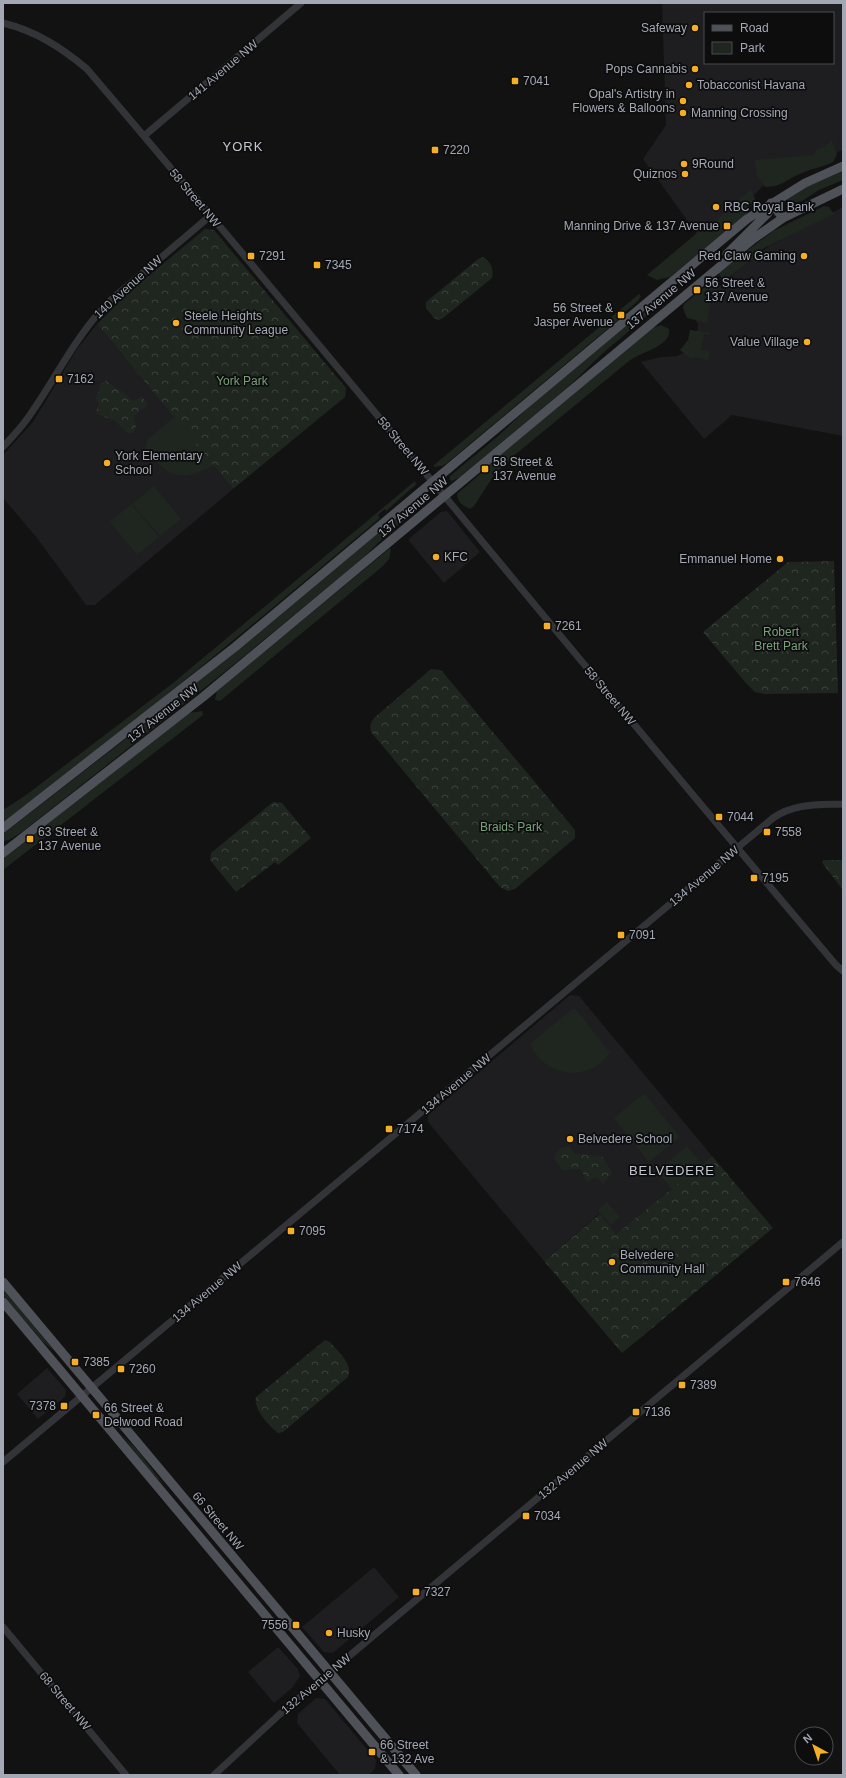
<svg xmlns="http://www.w3.org/2000/svg" width="846" height="1778" font-family="Helvetica,sans-serif">
  <style>
    .built { fill: #1e1e20; fill-rule: evenodd }
    .green { fill: #1e261f }
    .forest { fill: url(#forest-crowns) }
    .lines { fill: none; stroke-linecap: round; stroke-linejoin: round }
    .minor { stroke: #333438; stroke-width: 7 }
    .major { stroke: #4f5158; stroke-width: 9 }
    .poi-dot { fill: #f6ae27; stroke: #0d0d0e; stroke-width: 1.5 }
    .labels { text-anchor: middle; dominant-baseline: central; stroke-width: 3.5; stroke-linejoin: round; paint-order: stroke }
    .poi-label { font-size: 12px; fill: #a3a8b4; stroke: #0d0d0e; text-anchor: start }
    .street-label { font-size: 12px; fill: #a3a8b4; stroke: #0d0d0e }
    .park-label { font-size: 12px; fill: #79a07b; stroke: #0d0d0e }
    .neighbourhood-label { font-size: 13px; letter-spacing: 1px; fill: #c4c7d0; stroke: #0d0d0e }
  </style>
  <defs>
    <pattern id="forest-crowns" width="20" height="18" patternUnits="userSpaceOnUse"><rect width="20" height="18" fill="#1e261f"/><path d="M2 6a3 3 0 1 1 6 0M12 15a3 3 0 1 1 6 0" fill="none" stroke="#3c433d"/></pattern>
  </defs>
  <rect width="100%" height="100%" fill="#121213"/>
  <path class="built" d="M662,3h181v147l-71,27 -19,19 -53,42 -57,-79 23,-34zM705,13h128v50h-128z
    M843,207v229l-111,-21 -28,24 -63,-77 20,-5 16,-1 11,-5 9,-15 1,-12 -10,-14 81,-64z
    M97,324l136,165 -138,116h-9l-49,-67 -34,-40v-43l30,-33 44,-73z
    M447,511l33,41 -36,31 -35,-42 1,-3 31,-26z
    M570,995l9,1 133,160 -96,78 -17,-20 -55,47 -116,-139v-7z
    M47,1368l19,22 -1,7 -27,22 -21,-25z
    M374,1567l25,30 -66,56 -9,-1 -22,-25z
    M278,1647l20,22 2,7 -8,12 -18,15 -26,-31z
    M316,1698l9,1 51,61 -1,9 -7,6h-28l-43,-52 1,-9z"/>
  <path class="green" d="M832,140l5,14 -4,8 -4,2c-8,3 -18,5 -27,9 -17,7 -18,13 -37,14l-8,-12 -2,-15 59,-5 2,-5 10,-4z
    M843,171v9l-24,10 -17,11 -12,3 -3,-3v-2l21,-13z
    M751,189l4,10 -8,11 2,2 -79,65 -13,3 -10,-5 50,-42 9,-4z
    M824,206l5,1 5,7 -70,34 -7,6 4,2 -1,5 -3,2 -4,-4 -29,22 -6,-8 55,-42z
    M711,282l11,13 -5,4 -6,-1 -4,25 -20,-5 -4,-10 1,-4z
    M639,294l2,2 -3,5 -20,17v2l-171,143 -5,3 -8,1v-2z
    M647,310l3,1 -2,4 -45,38 -35,34 -108,90 -8,4 -2,-1v-4l47,-39 42,-39 95,-79z
    M661,325l8,4c3,17 -28,23 -40,32l-118,97 -17,17 -20,31 -4,3c-8,-4 -12,-6 -13,-15l29,-25 -1,-1 165,-139z
    M690,330l20,3v2l-6,-1 -3,16 9,2 -2,8 -15,-3 -2,2 -11,-9 8,-10z
    M188,405l38,53c-37,22 -52,28 -81,-9l2,-9z
    M415,481l1,4 -3,2 -27,24 -1,-2 -7,6 2,3c-124,104 -248,208 -377,304v-12l23,-15 147,-112z
    M154,486l27,33 -21,17 -28,-32z
    M427,494l2,3 -6,7 -37,31 -25,25 -134,110 -205,162 -13,8 -6,1v-7l147,-114 257,-212z
    M131,504l28,33 -22,18 -27,-33z
    M390,548l1,2 -2,9 -6,7 -163,135 -5,-1 2,-9z
    M202,711l1,4 -200,155v-12l186,-145z
    M572,1009h4l34,44c-22,30 -64,25 -80,-9z
    M644,1093l36,44 -31,25 -35,-44z
    M687,1146l36,44 -30,25 -36,-44z
    M607,1202l13,15 -9,8 -13,-15z
    M3,1289l52,63 -13,-11 -39,-46z
    M122,1435l16,16 27,35 -17,-17z"/>
  <path class="forest" d="M205,229l9,1 132,158 -1,9 -112,92 -136,-165 31,-31z
    M483,257c8,5 11,12 9,21l-49,40 -4,2 -5,-2 -8,-10v-6l52,-43z
    M106,381l21,14 2,4 6,2 6,-5 7,8 -14,12 2,11 -3,6h-6l-12,-12 -18,-7 -1,-2 3,-7 -3,-7 5,-14z
    M834,561l4,132 -73,1 -10,-2 -10,-10 -42,-50 85,-70z
    M431,669l10,1 134,160v8l-60,51 -7,2 -8,-4 -129,-155 -1,-7 4,-7z
    M273,802l9,1 29,35 -33,27 -3,-3 -39,30 -26,-32 1,-7z
    M825,860h18v30l-20,-26 -1,-3z
    M569,1146l6,8 28,3 9,16 -9,11 -7,-7 -9,5 -6,-13 -19,1 -8,-12 6,-10z
    M712,1156l61,72 -151,125 -78,-92 56,-47 16,20z
    M325,1340l5,2c8,10 24,22 18,35l-65,55 -5,1c-9,-7 -25,-24 -22,-36z"/>
  <g class="lines">
    <path class="minor" d="M3,23c33,8 59,25 84,46 253,297 497,599 749,896l7,6
      M144,136l157,-133
      M3,447c8,-9 17,-18 24,-28 29,-40 48,-84 84,-119l99,-84
      M3,1462l770,-644c22,-15 45,-13 70,-14
      M3,1627l123,148
      M214,1775l66,-61 563,-472"/>
    <path class="major" d="M771,203l12,15
      M727,254l41,-41 3,-10
      M3,828l232,-181 512,-428 58,-36 38,-17
      M3,853l200,-156 550,-458 30,-21 60,-29
      M3,1282l413,493
      M3,1302l396,473"/>
  </g>
  <g class="poi-dot">
    <circle cx="695" cy="28" r="4"/>
    <circle cx="695" cy="69" r="4"/>
    <rect x="511" y="77" width="8" height="8" rx="2"/>
    <circle cx="689" cy="85" r="4"/>
    <circle cx="683" cy="101" r="4"/>
    <circle cx="683" cy="113" r="4"/>
    <rect x="431" y="146" width="8" height="8" rx="2"/>
    <circle cx="684" cy="164" r="4"/>
    <circle cx="685" cy="174" r="4"/>
    <circle cx="716" cy="207" r="4"/>
    <rect x="723" y="222" width="8" height="8" rx="2"/>
    <rect x="247" y="252" width="8" height="8" rx="2"/>
    <circle cx="804" cy="256" r="4"/>
    <rect x="313" y="261" width="8" height="8" rx="2"/>
    <rect x="693" y="286" width="8" height="8" rx="2"/>
    <rect x="617" y="311" width="8" height="8" rx="2"/>
    <circle cx="176" cy="323" r="4"/>
    <circle cx="807" cy="342" r="4"/>
    <rect x="55" y="375" width="8" height="8" rx="2"/>
    <circle cx="107" cy="463" r="4"/>
    <rect x="481" y="465" width="8" height="8" rx="2"/>
    <circle cx="436" cy="557" r="4"/>
    <circle cx="780" cy="559" r="4"/>
    <rect x="543" y="622" width="8" height="8" rx="2"/>
    <rect x="715" y="813" width="8" height="8" rx="2"/>
    <rect x="763" y="828" width="8" height="8" rx="2"/>
    <rect x="26" y="835" width="8" height="8" rx="2"/>
    <rect x="750" y="874" width="8" height="8" rx="2"/>
    <rect x="617" y="931" width="8" height="8" rx="2"/>
    <rect x="385" y="1125" width="8" height="8" rx="2"/>
    <circle cx="570" cy="1139" r="4"/>
    <rect x="287" y="1227" width="8" height="8" rx="2"/>
    <circle cx="612" cy="1262" r="4"/>
    <rect x="782" y="1278" width="8" height="8" rx="2"/>
    <rect x="71" y="1358" width="8" height="8" rx="2"/>
    <rect x="117" y="1365" width="8" height="8" rx="2"/>
    <rect x="678" y="1381" width="8" height="8" rx="2"/>
    <rect x="60" y="1402" width="8" height="8" rx="2"/>
    <rect x="632" y="1408" width="8" height="8" rx="2"/>
    <rect x="92" y="1411" width="8" height="8" rx="2"/>
    <rect x="522" y="1512" width="8" height="8" rx="2"/>
    <rect x="412" y="1588" width="8" height="8" rx="2"/>
    <rect x="292" y="1621" width="8" height="8" rx="2"/>
    <circle cx="329" cy="1633" r="4"/>
    <rect x="368" y="1748" width="8" height="8" rx="2"/>
  </g>
  <g class="labels">
    <g class="poi-label">
      <text x="687" y="28" text-anchor="end">Safeway</text>
      <text x="687" y="69" text-anchor="end">Pops Cannabis</text>
      <text x="523" y="81">7041</text>
      <text x="697" y="85">Tobacconist Havana</text>
      <text x="675" y="94" text-anchor="end">Opal's Artistry in<tspan x="675" dy="14">Flowers &amp; Balloons</tspan></text>
      <text x="691" y="113">Manning Crossing</text>
      <text x="443" y="150">7220</text>
      <text x="692" y="164">9Round</text>
      <text x="677" y="174" text-anchor="end">Quiznos</text>
      <text x="724" y="207">RBC Royal Bank</text>
      <text x="719" y="226" text-anchor="end">Manning Drive &amp; 137 Avenue</text>
      <text x="259" y="256">7291</text>
      <text x="796" y="256" text-anchor="end">Red Claw Gaming</text>
      <text x="325" y="265">7345</text>
      <text x="705" y="283">56 Street &amp;<tspan x="705" dy="14">137 Avenue</tspan></text>
      <text x="613" y="308" text-anchor="end">56 Street &amp;<tspan x="613" dy="14">Jasper Avenue</tspan></text>
      <text x="184" y="316">Steele Heights<tspan x="184" dy="14">Community League</tspan></text>
      <text x="799" y="342" text-anchor="end">Value Village</text>
      <text x="67" y="379">7162</text>
      <text x="115" y="456">York Elementary<tspan x="115" dy="14">School</tspan></text>
      <text x="493" y="462">58 Street &amp;<tspan x="493" dy="14">137 Avenue</tspan></text>
      <text x="444" y="557">KFC</text>
      <text x="772" y="559" text-anchor="end">Emmanuel Home</text>
      <text x="555" y="626">7261</text>
      <text x="727" y="817">7044</text>
      <text x="38" y="832">63 Street &amp;<tspan x="38" dy="14">137 Avenue</tspan></text>
      <text x="775" y="832">7558</text>
      <text x="762" y="878">7195</text>
      <text x="629" y="935">7091</text>
      <text x="397" y="1129">7174</text>
      <text x="578" y="1139">Belvedere School</text>
      <text x="299" y="1231">7095</text>
      <text x="620" y="1255">Belvedere<tspan x="620" dy="14">Community Hall</tspan></text>
      <text x="794" y="1282">7646</text>
      <text x="83" y="1362">7385</text>
      <text x="129" y="1369">7260</text>
      <text x="690" y="1385">7389</text>
      <text x="56" y="1406" text-anchor="end">7378</text>
      <text x="104" y="1408">66 Street &amp;<tspan x="104" dy="14">Delwood Road</tspan></text>
      <text x="644" y="1412">7136</text>
      <text x="534" y="1516">7034</text>
      <text x="424" y="1592">7327</text>
      <text x="288" y="1625" text-anchor="end">7556</text>
      <text x="337" y="1633">Husky</text>
      <text x="380" y="1745">66 Street<tspan x="380" dy="14">&amp; 132 Ave</tspan></text>
    </g>
    <g class="street-label">
      <text transform="translate(223 70) rotate(-40)">141 Avenue NW</text>
      <text transform="translate(195 198) rotate(50)">58 Street NW</text>
      <text transform="translate(128 287) rotate(-42)">140 Avenue NW</text>
      <text transform="translate(661 299) rotate(-40)">137 Avenue NW</text>
      <text transform="translate(403 446) rotate(50)">58 Street NW</text>
      <text transform="translate(413 507) rotate(-40)">137 Avenue NW</text>
      <text transform="translate(610 696) rotate(50)">58 Street NW</text>
      <text transform="translate(163 713) rotate(-38)">137 Avenue NW</text>
      <text transform="translate(704 876) rotate(-40)">134 Avenue NW</text>
      <text transform="translate(456 1084) rotate(-40)">134 Avenue NW</text>
      <text transform="translate(207 1292) rotate(-40)">134 Avenue NW</text>
      <text transform="translate(573 1469) rotate(-40)">132 Avenue NW</text>
      <text transform="translate(218 1521) rotate(50)">66 Street NW</text>
      <text transform="translate(316 1684) rotate(-40)">132 Avenue NW</text>
      <text transform="translate(65 1701) rotate(50)">68 Street NW</text>
    </g>
    <g class="park-label">
      <text x="242" y="381">York Park</text>
      <text x="781" y="632">Robert<tspan x="781" dy="14">Brett Park</tspan></text>
      <text x="511" y="827">Braids Park</text>
    </g>
    <g class="neighbourhood-label">
      <text x="243" y="146">YORK</text>
      <text x="672" y="1170">BELVEDERE</text>
    </g>
  </g>
  <rect width="846" height="1778" fill="none" stroke="#a3a8b4" stroke-width="8"/>
  <rect x="704" y="12" width="130" height="52" fill="#0d0d0e" stroke="#494b50"/>
  <rect x="712" y="25" width="20" height="6" fill="#4f5158" stroke="#494b50"/>
  <text x="740" y="32" font-size="12" fill="#a3a8b4">Road</text>
  <rect x="712" y="42" width="20" height="12" fill="#1e261f" stroke="#494b50"/>
  <text x="740" y="52" font-size="12" fill="#a3a8b4">Park</text>
  <g transform="translate(814 1746) rotate(320)"><circle r="19" fill="#0d0d0e" stroke="#494b50"/>
  <path d="M0-3L7 15L0 10L-7 15Z" fill="#f6ae27"/>
  <text y="-6" font-size="11" font-weight="bold" text-anchor="middle" fill="#a3a8b4">N</text>
  </g>
</svg>
